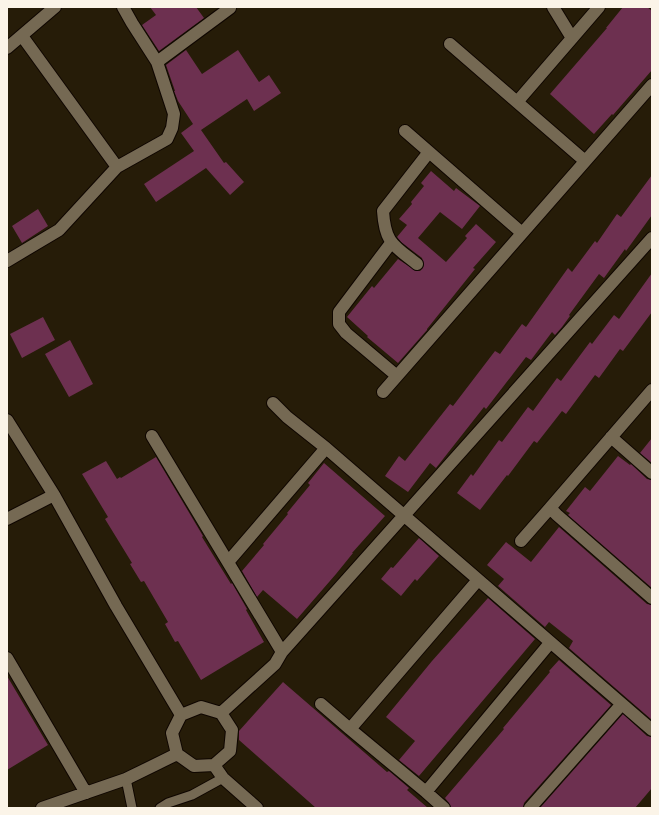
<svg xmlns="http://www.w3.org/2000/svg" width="659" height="815" font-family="Manrope,sans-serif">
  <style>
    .building { fill: #6d3050 }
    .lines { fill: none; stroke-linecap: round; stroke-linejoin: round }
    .lane-casing { stroke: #0f0600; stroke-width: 11 }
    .street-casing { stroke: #0f0600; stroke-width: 14 }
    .lane { stroke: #756953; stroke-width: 9 }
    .street { stroke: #756953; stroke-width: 12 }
  </style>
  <rect width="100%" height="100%" fill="#261c08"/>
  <path class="building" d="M150,7h46l8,11 -45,33 -17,-26 14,-10z
    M623,7h24l5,4v59l-39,45 -1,-1 -18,20 -44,-40 57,-66h-1z
    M186,50l16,24 36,-24 21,32 10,-7 12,18 -27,18 -7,-12 -46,31 23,33 2,-1 18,20 -14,13 -24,-27 -50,34 -12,-18 50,-33 -13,-18 12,-9 -15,-23 -4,-10h1l-9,-26z
    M431,171l23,20 2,-3 24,18 -18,23 -22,-17 -22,26 28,24 21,-24 -2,-2 11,-12 20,18 -23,26 2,1 -48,60v1l-29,33 -31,-26 1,-1 -21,-19 25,-31 2,2 24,-29 18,12h4l3,-3 1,-3 -2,-7 -21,-16 -4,-5 10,-12 -8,-6 13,-15 -1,-2 13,-16 -3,-3z
    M652,175v40l-26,36 -1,-2 -21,29 -5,-4 -30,41 1,1 -8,11 -7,8 -3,-3 -21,28 -5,-3 -40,52 -2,-2 -48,61 -6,-5 -22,29 -23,-16 14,-20 6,5 45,-57 3,2 42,-55 5,3 22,-30 4,3 42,-59 4,4 23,-31 2,2 20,-29 4,3z
    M38,209l10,17 -26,17 -10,-17z
    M652,273v39l-29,39 -3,-2 -21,29 -4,-3 -29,39 -4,-3 -25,32 -3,-2 -26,35 -1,-1 -27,35 -23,-17 14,-19 2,2 26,-36 3,2 26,-35 5,4 24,-33 4,3 29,-39 2,2 22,-29 5,4z
    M43,317l12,23 -33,18 -12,-24z
    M70,340l23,44 -24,13 -24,-43z
    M652,438v25l-12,-10z
    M618,456l12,9 1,-1 16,15 5,1v108l-84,-73 2,-2 -4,-2 19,-24 5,4z
    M156,457l47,79 -1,1 29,47 1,-1 15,26 -1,1 18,32 -63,38 -23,-39 -3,1 -10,-18 3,-2 -24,-41 -3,1 -11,-18 2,-1 -27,-44 3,-2 -26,-43 24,-13 11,18 3,-2 1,1z
    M324,463l61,53 -33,37h1l-17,21 -39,45 -34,-29 -6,7 -15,-26 22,-26 -1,-1 25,-30 -1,-1 23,-28 -2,-2z
    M559,527l88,77 5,1v115l-83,-72 4,-7 -24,-19 -4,5 -47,-41 6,-7 -17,-14 19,-23 25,20z
    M419,538l20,18 -22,25 -2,-2 -14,17 -20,-17 10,-12 2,1z
    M488,598l47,41 -116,137 -20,-16 16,-19 -29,-24 46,-56z
    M559,660l52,45 -87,98 -1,5h-72l-2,-5 -4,-5 59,-69 -1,-1 47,-56 -1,-1z
    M7,676l41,69 -41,25z
    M283,682l104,90 2,-1 20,17 -2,2 21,18h-112l-77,-68v-9z
    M623,714l24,22 5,1v51l-17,20h-95z"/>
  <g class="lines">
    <g class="lane-casing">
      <path id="lane" d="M126,779l6,29
        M160,808l8,-5 24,-8 31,-17"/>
    </g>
    <g class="street-casing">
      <path id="street" d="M123,7l9,16 25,39
        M553,7l19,31
        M22,36l95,131
        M450,44l135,117
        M7,48l48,-41
        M517,102l82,-95
        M405,131l117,102
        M391,243l-52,69v12l7,9 51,43
        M7,261l52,-31 58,-63 50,-28 5,-11 2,-14 -17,-52 73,-54
        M417,264c-24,-19 -32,-21 -34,-53l46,-59
        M652,390l-102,118 7,7 95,83
        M383,392l269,-307
        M273,403l14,14 39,31 326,282
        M7,420l47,75 62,111 65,109
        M152,436l130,216
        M611,437l41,36
        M7,519l47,-24
        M521,541l29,-33
        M228,562l98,-114
        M7,658l79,135
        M321,704l29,25
        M201,707l20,6 11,17 -2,21 -16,14 -20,1 -17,-12 -5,-21 9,-18z
        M221,713l54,-49 7,-12 370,-414
        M214,765l9,13 34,30
        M426,792l124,-149
        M42,808l84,-29 51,-25
        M444,808l-18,-16 -76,-63 128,-149
        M530,808l91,-103"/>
    </g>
    <use href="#lane" class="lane"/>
    <use href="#street" class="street"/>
  </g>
  <rect width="659" height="815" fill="none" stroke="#fbf4e8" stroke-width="16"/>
</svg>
